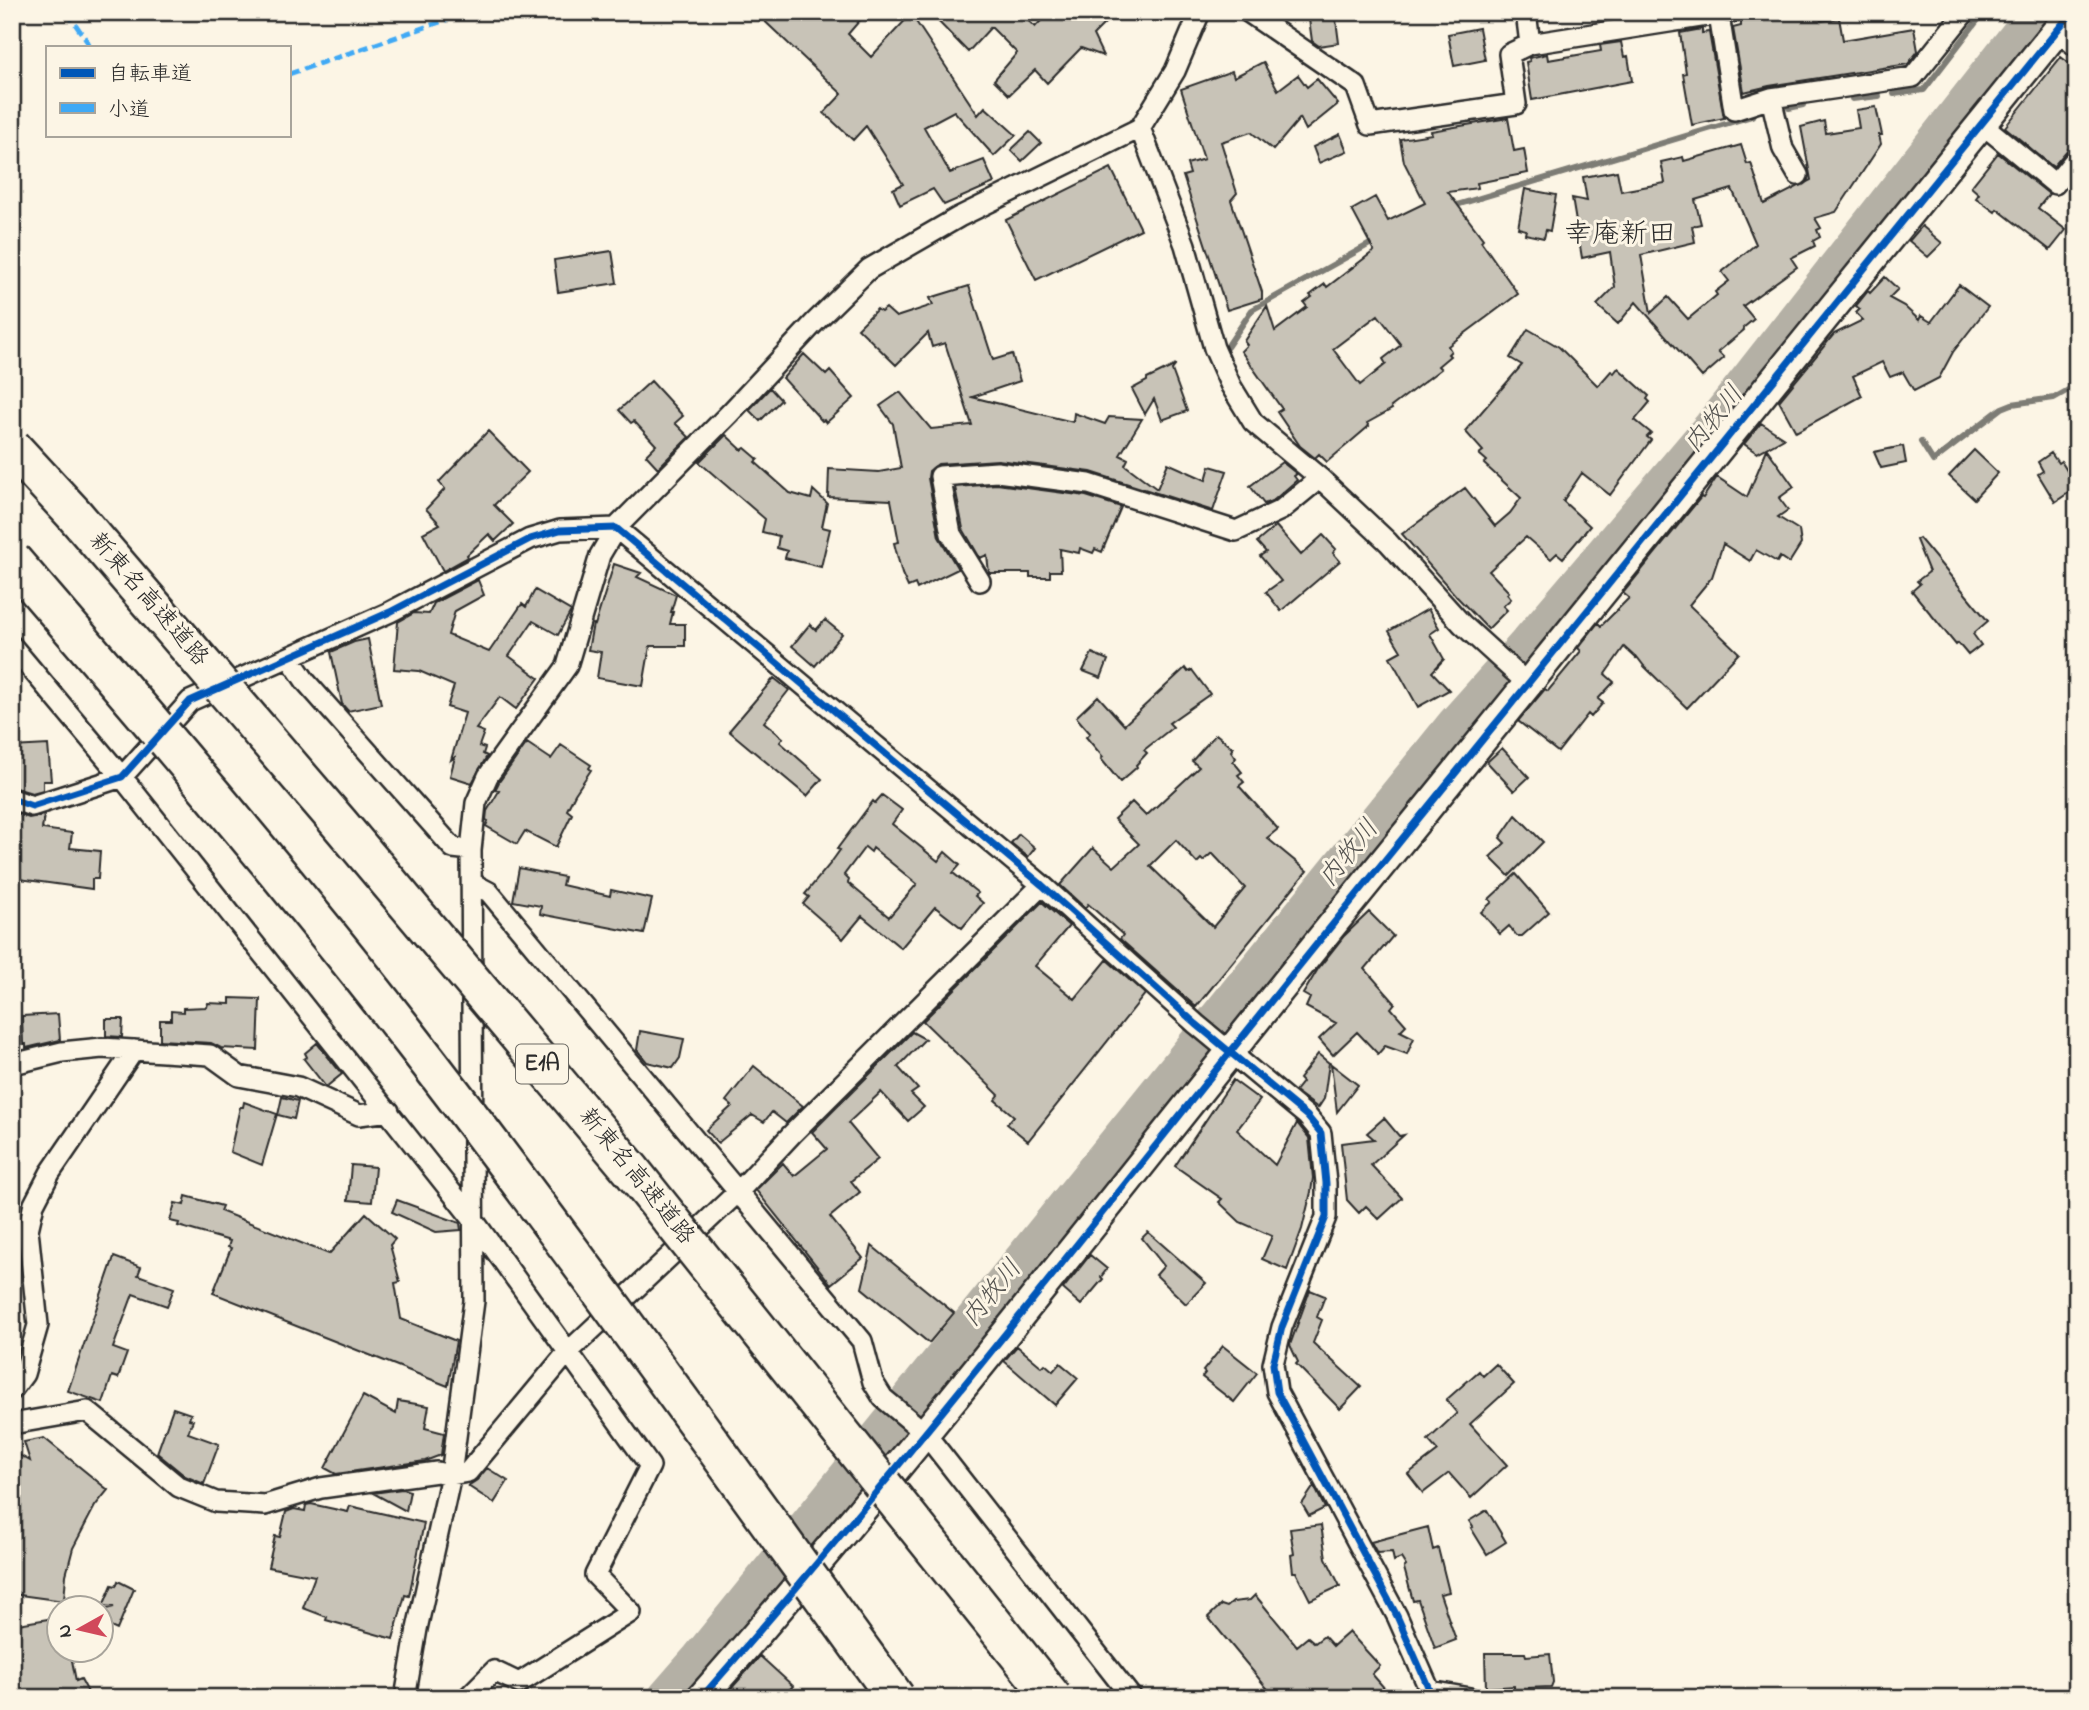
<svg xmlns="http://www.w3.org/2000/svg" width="2089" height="1710" font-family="'Indie Flower','Klee One',sans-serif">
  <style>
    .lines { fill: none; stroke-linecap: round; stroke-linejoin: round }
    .stream { stroke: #7d7b74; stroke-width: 6 }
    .river { stroke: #b4b0a5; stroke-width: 38 }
    .building { fill: #c8c3b7; stroke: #2b2b2b; stroke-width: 2; fill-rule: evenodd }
    .street-casing { stroke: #2b2b2b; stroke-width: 24 }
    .secondary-casing { stroke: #2b2b2b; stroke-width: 33 }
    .street { stroke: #fcf5e5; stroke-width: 19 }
    .secondary { stroke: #fcf5e5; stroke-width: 28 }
    .highway-bridge-casing { stroke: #2b2b2b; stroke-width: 42; stroke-linecap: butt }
    .highway-bridge { stroke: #fcf5e5; stroke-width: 37 }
    .quiet { stroke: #3fa9f5; stroke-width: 5; stroke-dasharray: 10 5; stroke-linecap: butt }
    .cycleway-casing { stroke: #fcf5e5; stroke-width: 11 }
    .cycleway { stroke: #0057b8; stroke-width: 7 }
    .labels { text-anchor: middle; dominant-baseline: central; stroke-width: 6; stroke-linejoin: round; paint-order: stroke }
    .shield { fill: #fcf5e5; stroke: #6a6863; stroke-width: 2 }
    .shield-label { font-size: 23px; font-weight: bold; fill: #2b2b2b }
    .street-label { font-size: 24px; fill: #2b2b2b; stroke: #fcf5e5 }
    .water-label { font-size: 26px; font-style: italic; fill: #545350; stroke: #fcf5e5 }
    .quarter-label { font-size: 28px; fill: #2b2b2b; stroke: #fcf5e5 }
  </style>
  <rect width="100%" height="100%" fill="#fcf5e5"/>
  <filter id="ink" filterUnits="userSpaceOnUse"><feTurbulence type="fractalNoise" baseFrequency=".0143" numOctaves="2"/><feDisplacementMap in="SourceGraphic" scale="14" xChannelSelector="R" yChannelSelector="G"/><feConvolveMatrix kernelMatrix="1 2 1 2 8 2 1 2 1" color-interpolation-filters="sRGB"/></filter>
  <g filter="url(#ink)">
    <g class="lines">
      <path class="stream" d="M1894,94l30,-4 60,-78
        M1852,99l27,-3
        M1789,108l14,-3
        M1450,207l302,-91
        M1227,347l25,-37 125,-70
        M1921,442l12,19 69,-53 10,-4 42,-6 23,-13"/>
      <path class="river" d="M666,1698l34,-39 755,-934 70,-78 187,-220 325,-415"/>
    </g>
    <path class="building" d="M755,12h112l-19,22 23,23 40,-43 67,101 7,-8 31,28 -22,21 -40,-45 -30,16 26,46 34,-13 10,23 -50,22 -11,-16 -33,16 -7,-16 10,-5 -37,-58 -13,14 -29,-27 18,-19z
      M929,12h90l16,15 14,-15h67l-23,23 10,21 -22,-8 -34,35 -12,-13 -26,25 -15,-15 23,-27 -26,-26 -23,25z
      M1308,12h27l4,31 -20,3 -7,-5z
      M1787,12h33l1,9 18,-3 4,22 71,-12 4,23 -10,13 -139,22 -25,6 -11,-64 8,-2v-6z
      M1479,28l6,32 -31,6 -6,-32z
      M1702,29v4l7,-1 15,86 -32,7 -9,-51 3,-1 -6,-40z
      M1621,42l3,15 4,-1 4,25 -100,19 -6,-38 4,-1 -1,-3 18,-4 1,6 53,-9 -1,-6z
      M2061,57l16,12v76l-9,4 -15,18 -48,-40z
      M1263,62l15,28 20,-15 9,12 10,-8 21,25 -32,26 -6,-12 -27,32 -22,-18 -30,10 16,51 -6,7 31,92v7l-35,11 -44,-134 7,-2 -3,-10 17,-5 -23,-70 51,-18 2,6z
      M1876,107l6,28h-3l2,9 -45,68 -21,6 6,10 -4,2 3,7 -7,4 2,5 -24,12 6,9 -54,39 11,13 -11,9 1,2 -26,22 6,6 -22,19 -66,-75 -18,22 -21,-19 18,-18 -5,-35 -28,6 -10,-60 15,3 -4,-24 34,-6 4,20 44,-8 -4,-21 22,-5 1,4 57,-16 6,19 4,-1 13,41 47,-24 -10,-53 23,-6 2,12 33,-5 -3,-18zM1732,189l24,55 -34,28 7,9 -14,11 2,3 -29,24 -20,-22 -17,16 -10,-58 54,-13 -3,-16 9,-2 -6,-24z
      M1508,118l6,33 10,-2 4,24 -51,10 1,5 -30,4 35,47 -2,2 37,53 -70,52 3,5 -3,3 2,2 -12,10 3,3 -50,38 1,2 -25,14 2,3 -42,36 -8,-8 -4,4 -15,-12 -23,-34 5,-3 -41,-58 6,-6 -3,-4 23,-35 8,25 32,-24 -3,-4 8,-6 -2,-2 15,-11 2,3 47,-36 -22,-41 23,-13 13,24 37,-18 -21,-41 -4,-23 32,-5 -1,-3zM1378,315l23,30 -18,14 3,5 -26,21 -27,-36z
      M1030,132l11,11 -19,18 -11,-11z
      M1340,134l7,17 -28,12 -6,-16z
      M1998,153l51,41 -11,14 28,22 -16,20 -53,-41 -2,3 -19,-14 3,-4 -8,-7z
      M1111,168l30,61 -105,51 -30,-60z
      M1525,189l31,6 -6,36 -4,-1 -2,8 -19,-4 1,-4 -8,-2z
      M1922,226l20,17 -14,14 -19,-16z
      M612,251l5,32 -59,9 -4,-32z
      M1885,277l13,12 -9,9 15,8 15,14 2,-4 10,6 28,-37 29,22 -35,45 -14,26 -25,13 -11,-19 -13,5 -8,-15 -29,14 9,20 -66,36 -17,-31 55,-67 29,-14 -7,-7 4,-4 -4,-3 12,-15 2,2z
      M969,286l24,74 19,-6 8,27 -48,16 101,25 1,-9 31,11 4,-7 33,2 -22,36 8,4 -3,6 32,24 11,-26 38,17 4,-14 17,5 -14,40 -122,-39 -93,-12 -60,4 -9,7 -1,7 11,59 19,32 -41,20 -2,-5 -7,3 -6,-13 -8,-31 5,-1 -8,-42 -63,-3 1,-28 50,3 22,-4 -8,-44 -13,-18 20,-14 31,37 41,-4 -27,-82 -13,4 -4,-14 -32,32 -38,-37 19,-19 4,3 5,-4 10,9 37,-12 -3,-7z
      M1528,329l31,18 39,39 13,-15 3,2 4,-5 31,28 -2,3 3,3 -15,18 16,13 -4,4 4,3 -41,55 -28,-22 -19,28 27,25 -27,32 -6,-5 -6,6 -25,-22 -37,34 20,21 -2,2 4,5 -8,7 4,4 -19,19 -31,-32 -55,-63 63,-46 30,38 15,-13 11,-15 -37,-34 3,-3 -8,-7 4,-3 -18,-20 57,-66 -12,-7z
      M804,354l22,21 4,-4 24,27 -28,25 -2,-3 -2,1 -39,-43z
      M1176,365l-4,5 15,41 -25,9 -8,-21 -9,15 -13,-25 15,-8v-2z
      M651,381l32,35 -8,7 14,14 -31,31 -12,-13 10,-10 -22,-24 -3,2 -12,-13z
      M770,388l11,12 -21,21 -11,-11z
      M1761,423l23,15 -27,15 -13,-9z
      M488,431l40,41 -34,33 19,19 -18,17 -6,-7 -22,21 1,2 -25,14 -20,-38 17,-9 -14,-15 19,-20 -6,-7z
      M726,435l16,15 3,-2 13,11 -3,3 35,31 21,6 2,-9 14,13 -5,24 8,2 -9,38 -36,-9 2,-7 -10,-3 2,-12 -17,-4 3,-13 -66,-57z
      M1903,446l3,17 -25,5 -7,-16z
      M1767,449l27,38 -15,11 9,12 -10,7 21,13 2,14 -12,19 -9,-6 -3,5 -21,-12 -6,11 -27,-17 -11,33 -23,28 50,48 -52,55 -43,-42 -7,-9 -1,1 -12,-11 -19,27 9,8 -16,17 5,4 -12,14 -3,-3 -30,38 -40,-31 27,-32 3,2 33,-40 -3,-3 20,-25 3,3 28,-28 -6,-5 78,-96 2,1 14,-21 30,20z
      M1974,450l24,23 -24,26 -25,-23z
      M2051,453l7,10 3,-2 16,26 -22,15 -17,-28 5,-3 -5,-9z
      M1282,462l15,12 -3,2 3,4 -23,20 -10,4 -14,-18z
      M997,484l89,12 35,11 -19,45 -7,-3 -2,4 -13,-5 -1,5 -19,-4 1,22h-11v6h-20v-4h-41l-2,-18 -7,3 -17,-29 -8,-42z
      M1276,526l25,29 22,-20 13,14 -3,4 7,8 -59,50 -15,-19 15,-11 -21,-25 6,-4 -9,-10z
      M1919,538l69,83 -15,13 8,11 -13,10 -10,-12 -2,2 -44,-54 8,-7 -3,-3 12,-9 -13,-32z
      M614,564l27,9 -4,4 39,18 -5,17h2l-3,12h15v22h-35l-7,40 -46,-8 4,-26 -13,-2 5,-26 2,1z
      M478,580l6,15 -29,16 -7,24 41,17 33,-48 4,3 9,-17 36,21 -13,24 -25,-14 -24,35 30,22 -23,31 -16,-12 -24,32 8,3 -5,14 6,2 -2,6 4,2 -15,27 -22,-7 5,-19 -4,3 14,-47 -18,-6 7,-21 -35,-15 -25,-2 4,-47 16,-9 15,1 5,-11z
      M1428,609l11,19 -9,6 14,25 -12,13 17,18 -31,17 -28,-50 11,-6 -12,-20z
      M825,620l17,14 -27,32 -23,-20 18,-22 6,6z
      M368,639l13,65 -33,7 -6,-7 -11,-52 23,-10z
      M1092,653l16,7 -7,18 -18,-7z
      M1185,668l3,4 4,-2 18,24 -41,29 4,4 -29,23 3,3 -11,12 1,2 -17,15 -19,-23 2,-2 -17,-20 4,-4 -14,-16 22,-21 26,29z
      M774,678l15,12 -25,32 19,16 -3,4 42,37 -15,17 -78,-65z
      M1216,734l17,14 -2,3 5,7 -3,3 9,11 -4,3 6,7 -5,4 39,43 -11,9 40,33 -111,136 -76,-68 3,-4 -35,-31 -3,4 -25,-23 33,-37 21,19 25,-23 -25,-25 18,-17 14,14 53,-49 -7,-6zM1176,840l21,23 4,-4 2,2 9,-8 33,35 -32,39 -63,-61z
      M527,743l24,16 10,-14 30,20 -2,3 2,2 -16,24 -8,16 5,4 -16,33 -31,-16 -8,13 -31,-18 2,-5 -2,-1 1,-9 12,-20 -4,-1 4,-8z
      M48,745l3,36h-8v9l-11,3 -20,-6v-40z
      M1502,748l27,29 -15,14 -27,-29z
      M882,795l20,15 -10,14 46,37 7,-9 15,13 -7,8 25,20 -3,3 8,7 -21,25 -27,-21 -34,41 -39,-32 -19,23 -40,-35 6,-7 -4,-3 25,-30 10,-14 -3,-1 36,-48 2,2zM865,847l6,5 2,-4 44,36 -28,33 -41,-34 1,-3 -5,-5z
      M12,812l17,6 15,-3 -2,14 30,4 -2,15 30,3 -2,28h-6v10l-80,-11z
      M1516,815l27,27 -34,34 -19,-19 15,-14 -5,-5z
      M1019,834l16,14 -7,9 -17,-14z
      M519,868l45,9 -2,8 48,11 1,-6 41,9 -8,35 -104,-20 1,-8 -28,-5z
      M1516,874l33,38 -27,24h-5l-8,-10 -9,8 -19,-22 11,-10 -3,-3z
      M1042,902l27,24 -34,40 40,33 32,-39 38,34 -117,147 -21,-17 7,-8 -19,-16 4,-5 -76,-74z
      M1369,912l24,24 -28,33 30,34 -4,5 15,17 -6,6 14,7 -7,16 -22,-8 -7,8 -21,-22 -24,23 -14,-16 17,-16 -30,-16 4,-9 -7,-4 15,-25 26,-33z
      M230,998l30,1 -2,51 -37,-2 -10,-5 -51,-3v-20h11v-9l12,1v-4l24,-1 1,-4 22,1z
      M58,1014l2,26 -34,8v-4h-3l-1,-28z
      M106,1019h17l-1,18 -16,-1z
      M640,1031l44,8 -4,19 -7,10 -26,-6 -10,-12z
      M912,1032l13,7 -27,28 20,22 -7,5 13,13 -16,14 -27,-29 -33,31 30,36 -27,22 9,11 -30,25 33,41 -32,26 -75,-94 27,-27 11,13 33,-27 -15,-17z
      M317,1043l25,31 -16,13 -22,-28 3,-2 -2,-4z
      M1318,1054l11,9 -5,36 -6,9 -23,-17 7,-9 -3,-3z
      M1331,1064l27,21 -21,27z
      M754,1066l49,40 -17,17 -14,-11 -8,10 -12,-7 -34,28 -12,-13 26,-24 -6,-5z
      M1233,1080l27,20 -23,30 38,35 22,-42 12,15 4,40 -2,14 -9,37 -15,41 -25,-11 10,-23 -32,-14 -21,-20 3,-3 -47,-33z
      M282,1097l16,4 -4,18 -16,-4z
      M244,1102l33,12 -15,51 -32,-13 10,-45h3z
      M1384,1118l15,18 5,-1 -33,30 31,33 -23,21 -13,-13 -7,7 -12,-13 -6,-57 33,-4 -7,-6z
      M351,1165l24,2 -3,35 -24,-2z
      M186,1196l36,10 -2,5 109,43 37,-41 29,26 -5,6 10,37 -5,1 6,36 55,22 -8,45 -235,-93 18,-45 -3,-1 2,-6 -52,-15 1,-3 -9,-2 5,-18 9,2z
      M397,1200l63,23 1,7 -25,2 -44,-20z
      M1148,1232l58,51 -20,21 -30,-29 8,-9 -22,-28z
      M872,1246l82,67 -25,30 -67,-55z
      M1090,1255l17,14 -6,8 2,2 -22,26 -18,-16z
      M114,1257l27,10 -3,8 36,13 -7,18 -34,-12 -20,54 14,5 -9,25 -6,-2 -9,27 -35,-12z
      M1310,1290l15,6 -8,21 5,3 -9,23 48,44 -21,22 -44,-45 2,-2 -8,-17z
      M1017,1346l25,21 3,-3 8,7 7,-8 18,15 -23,27 -51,-44z
      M1223,1346l34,27 -23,29 -32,-25 3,-4 -2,-2z
      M1496,1364l18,20 -44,40 37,41 -36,33 -22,-25 -26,20 -15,-19 30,-23 -10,-11 29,-27 -11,-13 33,-29 4,5z
      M363,1396l33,18 2,-13 31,5 -4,22 19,5 -3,22 -16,6 -89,13 -11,-6z
      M173,1408l18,6 -2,5 4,1 -5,13 31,11 -15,40 -19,-8 -28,-23z
      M44,1438l64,52 -13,16 -22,42 -7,27 -2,26 -52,-7v-143l18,10 -6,-19z
      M487,1468l21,13 -14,22 -26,-17 9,-6z
      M1314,1486l11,22 -16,8 -7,-12z
      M402,1489l8,2 -4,20 -33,-18z
      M311,1504l37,8 2,-6 74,17 -15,73 -4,-1 -12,44 -67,-19 1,-3 -24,-9 12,-32 -47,-9 7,-31 5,1 6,-25 8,-3 11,2 1,-6z
      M1487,1510l19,32 -19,12 -16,-26 2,-1 -4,-6z
      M1321,1525l5,33 14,28 -30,14 -14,-28h-3l-2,-17 3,-1 -4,-25z
      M1428,1527l5,23 5,-2 11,44 -9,2 16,46 -21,8 -17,-48 -5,1 -9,-33 2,-2 -5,-8 -7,3 -2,-9 -15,1 -6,-11z
      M118,1581l16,8 -17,41 -15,-7v-13l12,-3 -11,-1 9,-21 4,1z
      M1255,1595l42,51 11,-9 7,6 9,-7 9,10 16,-14 31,34 -8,8 21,24h-118l-67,-81 13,-12 6,2 6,-5 17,-2z
      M60,1617v33h10l6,31 5,-2 10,19h-79v-73z
      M1485,1653h40l1,3 24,-2 3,28 -2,5 -22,1 -1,10h-14v-12l-28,2z
      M760,1656l33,30 -11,12h-59z"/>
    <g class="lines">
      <g class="street-casing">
        <path id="street" d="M1248,12l108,74 14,39 146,-21 -7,-50 21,-10 202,-32
          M1526,12l4,32
          M1719,15l15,95 37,-12 142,-21 52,-65
          M2057,31l20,16
          M1771,98l12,51 15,26
          M1982,124l73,60 22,-27
          M1140,128l45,117 29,103 17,38 22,36 67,56 68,64 74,82 67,61
          M980,581l-29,-47 -11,-58 57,-4 92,12 147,47 45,-21 39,-32
          M12,646l110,131 350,441 178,248 -55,109 36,37 -112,71 -25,-12 -27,27
          M289,657l17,25 147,166 18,2
          M12,799l20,7 90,-29 68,-76 200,-89 140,-73 30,-9 56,-2 426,357 154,139 111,92 14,17 5,50v34l-44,110 -9,37 4,28 120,224 33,75 40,7
          M472,883l17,9 373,449 11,41 10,16 41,34 208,266
          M12,1063l1,1 49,-12 40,-4 108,7 29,21 59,11 61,28 30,-4
          M12,1390l12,-16 14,-49 -10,-95 6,-26 16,-31 84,-123
          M12,1424l75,-13 92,76 37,15 49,3 56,-17 116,-16 14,3 17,-3 99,-119 172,-162 53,-57 250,-249
          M405,1698l12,-69 34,-154 23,-174 -3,-451 5,-47 12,-27 79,-110 33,-111 16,-27 114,-115 86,-92 53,-52 90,-52 181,-89 35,-57 25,-59"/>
      </g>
      <g class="secondary-casing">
        <path id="secondary" d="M701,1698c214,-243 412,-501 615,-753 251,-312 506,-620 756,-933"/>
      </g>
      <use href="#street" class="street"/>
      <use href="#secondary" class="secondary"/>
      <g class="highway-bridge-casing">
        <path id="highway-bridge" d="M12,447l61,66 266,310 293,348 421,527
          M12,560c134,155 268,311 394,473 169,218 328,442 490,665"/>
      </g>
      <use href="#highway-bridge" class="highway-bridge"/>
      <path class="quiet" d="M67,12l24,35
        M289,74l180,-62"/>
      <g class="cycleway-casing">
        <path id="cycleway" d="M12,799l20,7 90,-29 68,-76 200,-89 140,-73 30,-9 56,-2 426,357 154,139 111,92 14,17 5,50v34l-44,110 -9,37 4,28 120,224 33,75 40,7
          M701,1698c214,-243 412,-501 615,-753 251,-312 506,-620 756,-933"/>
      </g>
      <use href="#cycleway" class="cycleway"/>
    </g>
  </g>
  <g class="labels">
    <rect class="shield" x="516" y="1044.5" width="52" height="39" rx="5"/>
    <g class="shield-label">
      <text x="542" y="1064">E1A</text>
    </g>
    <g class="street-label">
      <text transform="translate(148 600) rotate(49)">新東名高速道路</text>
      <text transform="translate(636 1177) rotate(51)">新東名高速道路</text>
    </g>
    <g class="water-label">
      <text transform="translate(1715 420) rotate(-51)">内牧川</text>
      <text transform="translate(1350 854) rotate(-51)">内牧川</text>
      <text transform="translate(993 1294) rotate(-51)">内牧川</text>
    </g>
    <g class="quarter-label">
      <text x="1620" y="235">幸庵新田</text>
    </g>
  </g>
  <rect width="2089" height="1710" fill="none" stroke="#fcf5e5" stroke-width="42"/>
  <rect x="21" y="21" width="2047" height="1668" fill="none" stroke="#2b2b2b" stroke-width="2.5" filter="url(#ink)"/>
  <rect x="46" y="46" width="245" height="91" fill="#fcf5e5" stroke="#a8a49b" stroke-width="2"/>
  <rect x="60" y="68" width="35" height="10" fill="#0057b8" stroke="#a8a49b" stroke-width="2"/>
  <text x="108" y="80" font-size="21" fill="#2b2b2b">自転車道</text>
  <rect x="60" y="103" width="35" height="10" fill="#3fa9f5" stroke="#a8a49b" stroke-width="2"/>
  <text x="108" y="116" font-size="21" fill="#2b2b2b">小道</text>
  <g transform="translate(80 1629) rotate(262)"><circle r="33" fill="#fcf5e5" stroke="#a8a49b" stroke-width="2"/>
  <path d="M0-5L12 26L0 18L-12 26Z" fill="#d1495b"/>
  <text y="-10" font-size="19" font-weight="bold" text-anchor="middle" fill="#2b2b2b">N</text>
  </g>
</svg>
